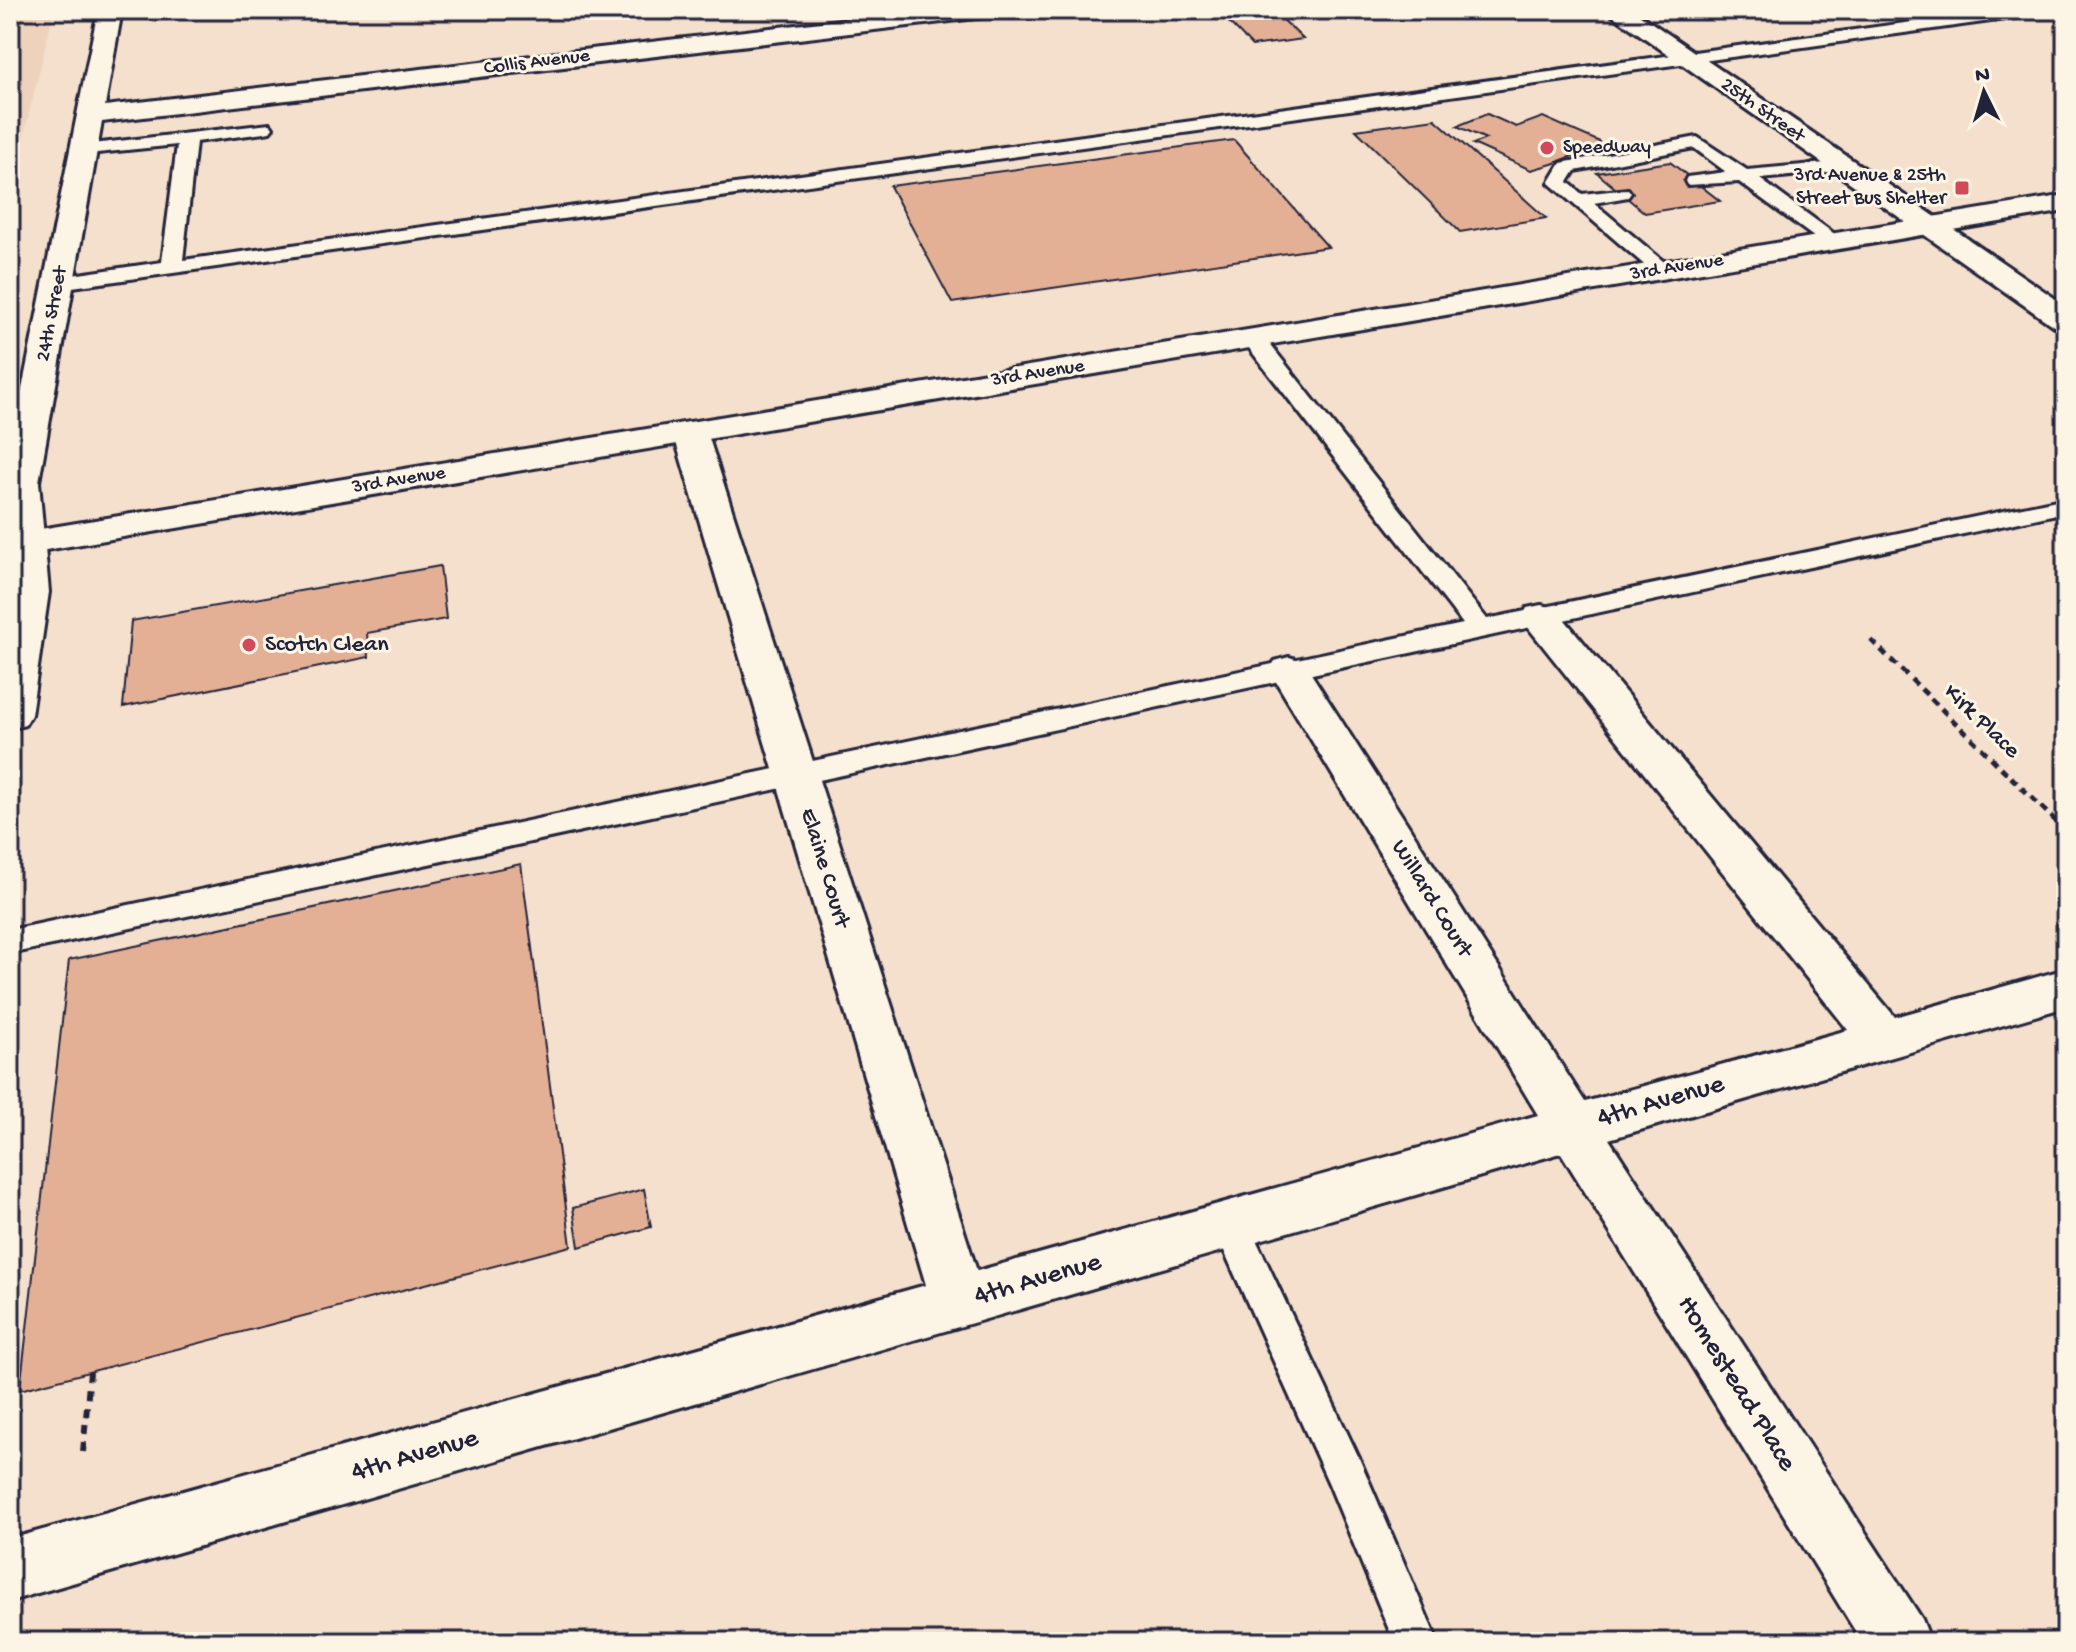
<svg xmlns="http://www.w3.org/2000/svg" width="2076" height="1652" font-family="'Gochi Hand',sans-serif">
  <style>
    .built { fill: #efd2bc }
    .building { fill: #e3b096; stroke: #22223b; stroke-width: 2 }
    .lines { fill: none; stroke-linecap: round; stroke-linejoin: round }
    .lane-casing { stroke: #22223b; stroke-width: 6 }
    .street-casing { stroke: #22223b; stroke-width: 6 }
    .primary-casing { stroke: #22223b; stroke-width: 6 }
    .path-far1 { stroke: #22223b; stroke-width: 5; stroke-dasharray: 8 6; stroke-linecap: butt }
    .path { stroke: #22223b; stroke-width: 6; stroke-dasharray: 10 8; stroke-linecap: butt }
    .lane { fill: #fcf5e5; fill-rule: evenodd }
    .street { fill: #fcf5e5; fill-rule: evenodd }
    .primary { fill: #fcf5e5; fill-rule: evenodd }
    .poi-dot { fill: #d1495b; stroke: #fcf5e5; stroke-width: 3 }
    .labels { text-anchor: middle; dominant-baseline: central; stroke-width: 6; stroke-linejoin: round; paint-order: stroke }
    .far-street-label { font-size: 20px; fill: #22223b; stroke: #fcf5e5 }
    .far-poi-label { font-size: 20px; fill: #22223b; stroke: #fcf5e5; text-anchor: start }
    .poi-label { font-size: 24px; fill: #22223b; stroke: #fcf5e5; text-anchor: start }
    .street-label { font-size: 24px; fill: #22223b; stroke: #fcf5e5 }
    .near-street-label { font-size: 28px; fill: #22223b; stroke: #fcf5e5 }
  </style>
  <rect width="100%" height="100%" fill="#f4e0cd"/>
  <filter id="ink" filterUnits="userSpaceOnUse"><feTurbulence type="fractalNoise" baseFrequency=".0125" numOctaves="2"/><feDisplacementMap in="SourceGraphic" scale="16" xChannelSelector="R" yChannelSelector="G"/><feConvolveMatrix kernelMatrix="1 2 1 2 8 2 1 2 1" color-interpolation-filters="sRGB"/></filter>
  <g filter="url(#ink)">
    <path class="built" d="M10,10h44l-44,183z"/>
    <path class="building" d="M1273,10l30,29 -51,7 -31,-32z
      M1487,114l29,13 27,-10 57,25 -2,4 -46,18 -21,6 -58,-26 13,-5 -29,-13z
      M1435,119l111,99 -86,14 -104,-102z
      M1234,140l94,107 -376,56 -62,-117z
      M1670,162l50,39 -75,12 -48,-40z
      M440,566l6,53 -79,14 2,24 -246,50 8,-86z
      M521,864l50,382 -551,144 49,-430z
      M644,1189l7,38 -72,20 -6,-39z"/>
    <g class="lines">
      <g class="lane-casing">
        <path id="lane" d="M1999,10h43l-8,5 -1976,274 -10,-6 10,-6 104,-15 15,-117 -100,10 -3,-4 3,-4 6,-2 187,-21 3,4 -3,4 -6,1 -68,9 -13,118z
          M1697,137l50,33 101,-9 2,4 -2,4 -7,2 -81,8 80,59 3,4 -3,4h-14l-87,-64 -52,3 -2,-4 2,-4 39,-5 -32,-24 -119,23 -7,11 14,12 46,-5 3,4 -3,4 -34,6 75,63 3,4 -3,4h-14l-106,-91 12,-20z
          M1253,332l8,1 226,286 579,-121v14l-2056,442v-24l1453,-306 -218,-281 -3,-5 3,-5z
          M1230,1208l13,4 116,246 79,184h-44l-65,-158 -117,-260 5,-12z"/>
      </g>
      <g class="street-casing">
        <path id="street" d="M98,10h24l-17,96 819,-96h72l-4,5 -8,2 -882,105 -63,360 10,110 -18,123 -6,10 -15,4v-280z
          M1605,10h28l433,296v23l-11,-2z
          M690,422l12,3 5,7 270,839 561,-156 -269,-445 6,-9 14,-4 14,4 282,441 263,-72 -321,-404 -5,-9 5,-9 14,-3 14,3 340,409 171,-48v38l-457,132 313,480 9,23h-69l-301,-489 -1551,448v-62l916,-254 -253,-853 5,-7z"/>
      </g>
      <g class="primary-casing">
        <path id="primary" d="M2066,195v16l-2056,345v-22z"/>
      </g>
      <path class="path-far1" d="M1871,640l195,191"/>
      <path class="path" d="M83,1452l7,-80"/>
      <use href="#lane" class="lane"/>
      <use href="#street" class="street"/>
      <use href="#primary" class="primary"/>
    </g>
  </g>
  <g class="poi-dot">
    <circle cx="1547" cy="148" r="8"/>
    <rect x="1954" y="180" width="16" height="16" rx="4"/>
    <circle cx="249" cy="645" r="8"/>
  </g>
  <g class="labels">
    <g class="far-street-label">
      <text transform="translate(537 63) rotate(-7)">Collis Avenue</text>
      <text transform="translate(1762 111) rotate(35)">25th Street</text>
      <text transform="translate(1677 268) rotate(-9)">3rd Avenue</text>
      <text transform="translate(53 314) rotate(-79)">24th Street</text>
      <text transform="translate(1038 374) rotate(-9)">3rd Avenue</text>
      <text transform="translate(399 481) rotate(-9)">3rd Avenue</text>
    </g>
    <g class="far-poi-label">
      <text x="1563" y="148">Speedway</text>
      <text x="1946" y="176" text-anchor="end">3rd Avenue &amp; 25th<tspan x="1946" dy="23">Street Bus Shelter</tspan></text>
    </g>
    <g class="poi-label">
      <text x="265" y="645">Scotch Clean</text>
    </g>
    <g class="street-label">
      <text transform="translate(1981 722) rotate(44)">Kirk Place</text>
      <text transform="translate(824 868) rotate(73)">Elaine Court</text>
      <text transform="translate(1431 899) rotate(58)">Willard Court</text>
    </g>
    <g class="near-street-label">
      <text transform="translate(1661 1102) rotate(-16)">4th Avenue</text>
      <text transform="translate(1038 1280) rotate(-16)">4th Avenue</text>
      <text transform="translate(1736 1384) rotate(58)">Homestead Place</text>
      <text transform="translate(415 1456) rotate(-16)">4th Avenue</text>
    </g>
  </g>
  <rect width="2076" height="1652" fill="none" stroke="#fcf5e5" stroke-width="40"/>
  <rect x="20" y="20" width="2036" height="1612" fill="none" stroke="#22223b" stroke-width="3" filter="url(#ink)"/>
  <g transform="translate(1984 92) rotate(355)" stroke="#fcf5e5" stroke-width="6" paint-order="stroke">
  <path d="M0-6L14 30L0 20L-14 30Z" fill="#22223b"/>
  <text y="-12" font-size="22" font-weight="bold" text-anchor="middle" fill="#22223b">N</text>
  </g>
</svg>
